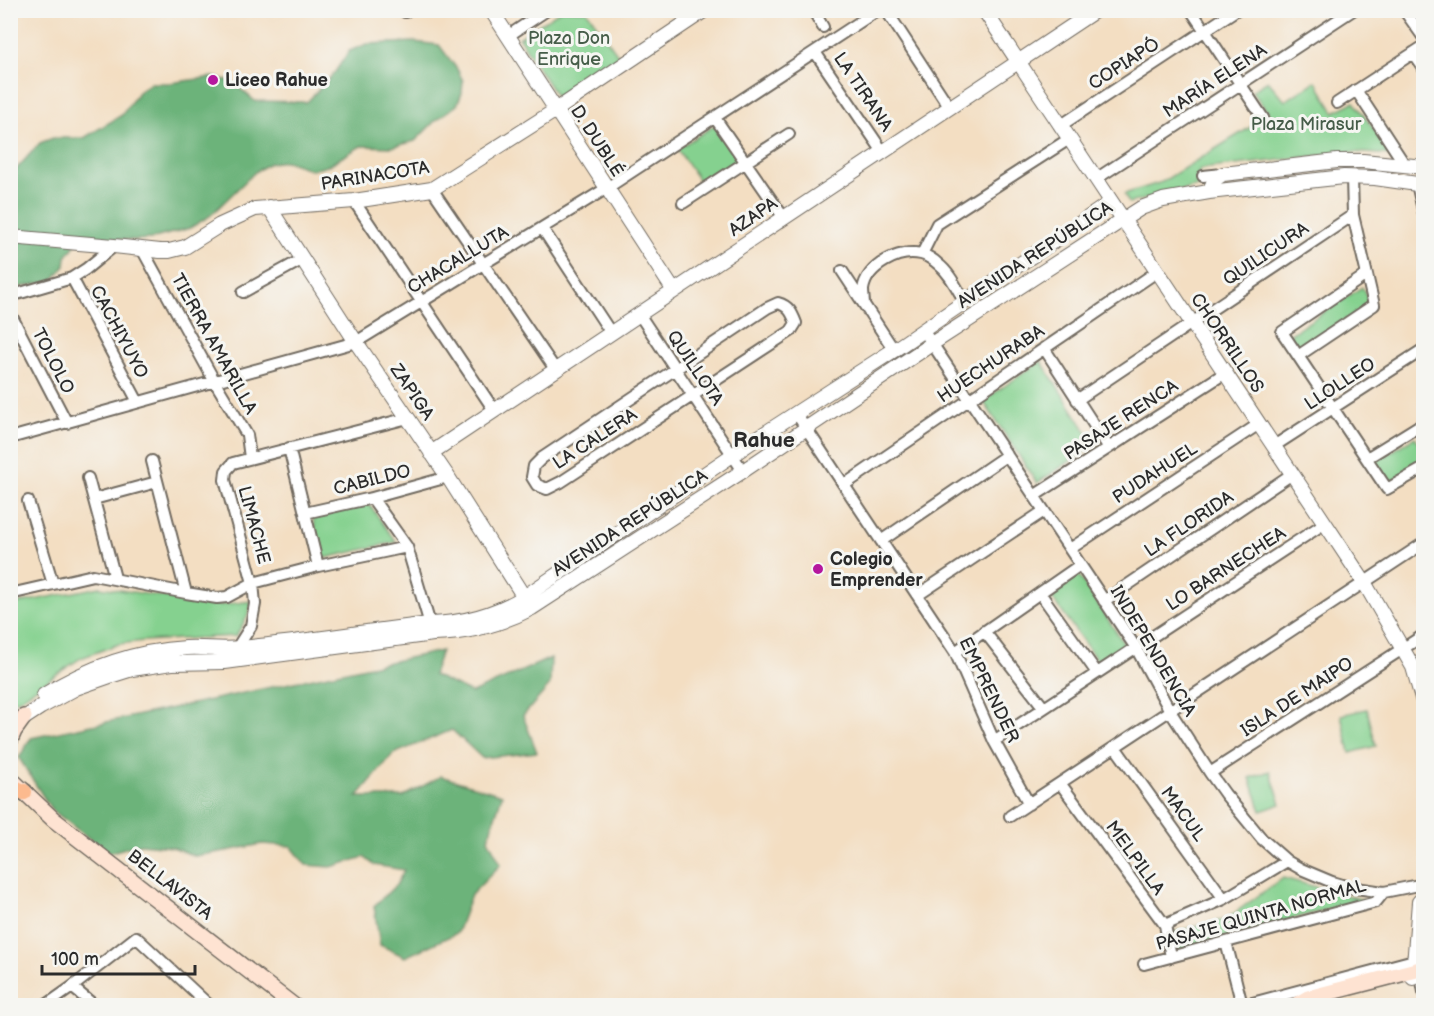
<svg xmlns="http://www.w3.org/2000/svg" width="1434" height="1016" font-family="'Balsamiq Sans',sans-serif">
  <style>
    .green { fill: #85d18f; stroke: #587e5d; stroke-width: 1.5 }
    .forest { fill: #6cb37a; stroke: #4c6f52; stroke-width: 1.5 }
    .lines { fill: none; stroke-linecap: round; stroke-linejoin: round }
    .minor-casing { stroke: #716a60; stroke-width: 14 }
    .tertiary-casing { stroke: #716a60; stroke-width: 16 }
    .secondary-casing { stroke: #716a60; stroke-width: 18 }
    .primary-casing { stroke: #716a60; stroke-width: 20 }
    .minor { stroke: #fff; stroke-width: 10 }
    .tertiary { stroke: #fff; stroke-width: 14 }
    .secondary { stroke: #fee3d2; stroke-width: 15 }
    .primary { stroke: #fcba8e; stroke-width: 16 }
    .poi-dot { fill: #b5179e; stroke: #f6f6f2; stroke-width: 2 }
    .labels { text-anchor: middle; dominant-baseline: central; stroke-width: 6; stroke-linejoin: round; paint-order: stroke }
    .park-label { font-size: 18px; fill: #465d49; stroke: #f6f6f2 }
    .street-label { font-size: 18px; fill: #2b2b2b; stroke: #f6f6f2 }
    .poi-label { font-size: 18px; font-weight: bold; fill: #2b2b2b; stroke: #f6f6f2; text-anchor: start }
    .quarter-label { font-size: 21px; font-weight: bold; fill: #2b2b2b; stroke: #f6f6f2 }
  </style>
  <rect width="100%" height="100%" fill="#f6f6f2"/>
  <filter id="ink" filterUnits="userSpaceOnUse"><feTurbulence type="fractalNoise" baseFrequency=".0167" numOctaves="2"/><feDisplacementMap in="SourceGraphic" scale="12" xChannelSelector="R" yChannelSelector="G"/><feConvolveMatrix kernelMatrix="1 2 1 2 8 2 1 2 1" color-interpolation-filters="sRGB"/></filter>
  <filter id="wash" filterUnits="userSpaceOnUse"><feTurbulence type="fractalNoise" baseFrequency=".008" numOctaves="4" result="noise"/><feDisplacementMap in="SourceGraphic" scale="24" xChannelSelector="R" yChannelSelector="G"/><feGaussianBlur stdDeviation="1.35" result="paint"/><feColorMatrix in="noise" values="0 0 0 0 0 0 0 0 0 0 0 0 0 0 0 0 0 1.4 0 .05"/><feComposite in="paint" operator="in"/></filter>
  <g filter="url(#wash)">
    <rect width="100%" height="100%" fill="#f3dec2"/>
    <path class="green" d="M561,10l26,1 33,47 -62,41 -39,-61z
      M1268,81l17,20 31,-20 18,31 20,-10 39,53 -42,-3 -142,16 -10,2v16l-70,17 -5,-9 38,-12 108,-67 -18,-24z
      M715,125l25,37 -37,24 -26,-37z
      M1362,287l9,17 -71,45 -11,-14z
      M1041,361l54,84 -58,38 -54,-82z
      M1415,437l8,12v13l-34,21 -14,-21z
      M369,504l27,38 -75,17 -8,-41z
      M1078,574l47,71 -27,17 -49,-68z
      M100,587l119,18 34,-4 -7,18 -10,17 -92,5 -25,3 -38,14 -63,42 -7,1 -1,-98 4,1z
      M1367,709l9,37 -26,7 -9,-38z
      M1270,771l11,33 -20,7 -11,-33z
      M1283,878l81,22 -188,50 -3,-18 53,-13z"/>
    <path class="forest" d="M415,42l24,3 18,24 6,12 -1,12 -5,12 -22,16 -20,20 -23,6 -31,-1 -34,20 -15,4 -26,-9 -16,2 -15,9 -45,44 -20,12 -39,11 -17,1 -53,-3 -15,20 -1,9 -13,15 -41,8 -1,-110 2,-5 28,-31 13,-5h31l38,-23 16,-23 13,-9h18l44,-6 18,4 24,20 52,1 28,-30 14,-21 18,-7z
      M441,651l-8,24 39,18 79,-35 -1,27 -27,31 14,36 -55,6 -30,-28 -59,24 -36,43h46l38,-21 61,19 -14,44 13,25 -30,31 -14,38 -52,24 -25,-12 -6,-39 23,-22 7,-14 -30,-5 -10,-8 -33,10 -25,-2 -15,-19 -29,-2 -36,7 -31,5 -23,-9 -32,-3 -32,9 -57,-44 -32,-51 12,-20z"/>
  </g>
  <g filter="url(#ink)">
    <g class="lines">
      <g class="minor-casing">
        <path id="minor" d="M813,10l10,17
          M886,10l64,98
          M1191,10l72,108
          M1404,10l20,28
          M405,12l2,-2
          M508,36l39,-26
          M815,52l68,100
          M1413,53l11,16
          M1356,90l49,75
          M1337,103l87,-57
          M715,118l69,100
          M1060,126l176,-116
          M1203,176l20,-2
          M1096,179l257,-169
          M1417,184l7,30
          M432,189l123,180
          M354,201l140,209
          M683,203l106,-69
          M542,228l69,105
          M142,249l73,133 32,53 3,23
          M922,254l15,-30 132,-85
          M842,271l52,79
          M1366,275l-84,57 105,157 37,-21
          M72,278l66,124
          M243,292l60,-33
          M10,296l62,-18 14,-9 28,-23
          M778,303c11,3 14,10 18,20l-5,8 -230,151 -14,7 -10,-4 -5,-8 2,-11 8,-8 225,-150z
          M864,304c0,-4 -1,-9 -1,-14 3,-24 36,-41 58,-36 5,1 13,6 17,10 12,9 19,25 27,38
          M10,313l57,110
          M639,314l104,157
          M923,330l213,318 34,63 40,62 15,21 37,45 25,22 14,8 31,13 17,5 35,5 40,-8
          M1044,348l65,100
          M1298,356l76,-51 -21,-90 -1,-38
          M1077,400l276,-185
          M796,413l159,239 39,89 35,63
          M10,438l346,-96 251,-154 271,-178
          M1274,446l150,-97
          M289,448l29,118
          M1367,458l50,-31 7,10
          M152,461l34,132
          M88,478l27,100
          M844,485l314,-214
          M1034,496l191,-123
          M372,498l35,49 25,84
          M94,499l63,-17
          M28,501l25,83
          M305,513l67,-15 76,-21
          M881,541l126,-86
          M1070,549l189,-125
          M1040,593l57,80
          M10,594l83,-19 93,18 31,5 10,-1 26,-14 65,-17 89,-19
          M918,595l126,-84
          M1104,601l188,-127
          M984,631l60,77
          M235,651l16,-25 4,-22 -2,-21 -28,-103 1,-9 7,-8 175,-45
          M955,652l125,-87
          M994,741l331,-218
          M1115,747l109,152
          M1210,773l214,-138
          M1060,783l105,142 6,32
          M1010,816l414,-273
          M1165,925l59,-26 63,-38
          M1226,942l16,63
          M1144,964l232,-62 8,-10
          M1421,976l3,16
          M72,987l23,19
          M45,1006l27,-19 64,-50 74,69
          M1241,1006l173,-46"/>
      </g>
      <g class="tertiary-casing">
        <path id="tertiary" d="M491,10l183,281
          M984,10l380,572 49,85 11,38
          M1209,192l6,-13 8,-5 114,-13h26l61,6
          M269,207l87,135 92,135 76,120
          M10,237l104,9 46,5h9l16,-4 35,-22 35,-16 99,-8 78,-12 124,-79 149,-100
          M431,453l665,-443
          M44,695c43,-27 91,-44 142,-47 18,-1 36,2 54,0 64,-6 127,-17 191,-24 34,-1 63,-9 93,-27l232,-158 138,-89 217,-148
          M15,724l26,-17 35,-19 37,-13 19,-6 40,-6 53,-1 208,-28c35,-1 67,-9 99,-26l211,-137 190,-128 208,-135 22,-8 46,-8 135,-15 31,1 49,7
          M1413,978l6,-76 5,-5"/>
      </g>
      <g class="secondary-casing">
        <path id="secondary" d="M10,740l4,-9 10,-14
          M15,783l38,36 241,187
          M1294,1006l14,-8 116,-30"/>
      </g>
      <g class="primary-casing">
        <path id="primary" d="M10,786l14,6"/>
      </g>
      <use href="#minor" class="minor"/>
      <use href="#tertiary" class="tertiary"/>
      <use href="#secondary" class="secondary"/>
      <use href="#primary" class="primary"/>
    </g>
  </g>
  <g class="poi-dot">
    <circle cx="213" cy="80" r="6"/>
    <circle cx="818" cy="569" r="6"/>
  </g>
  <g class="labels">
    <g class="park-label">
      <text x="569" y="38">Plaza Don<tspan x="569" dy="21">Enrique</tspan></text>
      <text x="1306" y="124">Plaza Mirasur</text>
    </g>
    <g class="street-label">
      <text transform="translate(1124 64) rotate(-33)">COPIAPÓ</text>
      <text transform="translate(1215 81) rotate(-33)">MARÍA ELENA</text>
      <text transform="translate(863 92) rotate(56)">LA TIRANA</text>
      <text transform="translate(597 141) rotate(57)">D. DUBLÉ</text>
      <text transform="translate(375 176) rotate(-9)">PARINACOTA</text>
      <text transform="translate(753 217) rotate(-34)">AZAPA</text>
      <text transform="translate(1266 254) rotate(-34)">QUILICURA</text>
      <text transform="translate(1035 255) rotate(-33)">AVENIDA REPÚBLICA</text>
      <text transform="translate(458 260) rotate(-31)">CHACALLUTA</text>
      <text transform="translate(119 332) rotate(62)">CACHIYUYO</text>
      <text transform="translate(1227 343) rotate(56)">CHORRILLOS</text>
      <text transform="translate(214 344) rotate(61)">TIERRA AMARILLA</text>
      <text transform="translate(53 361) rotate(63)">TOLOLO</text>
      <text transform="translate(991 364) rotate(-34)">HUECHURABA</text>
      <text transform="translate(695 368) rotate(56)">QUILLOTA</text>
      <text transform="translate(1340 384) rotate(-33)">LLOLLEO</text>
      <text transform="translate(412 392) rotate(56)">ZAPIGA</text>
      <text transform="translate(1121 420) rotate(-33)">PASAJE RENCA</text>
      <text transform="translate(595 439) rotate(-33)">LA CALERA</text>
      <text transform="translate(1155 473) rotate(-33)">PUDAHUEL</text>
      <text transform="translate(372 480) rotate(-14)">CABILDO</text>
      <text transform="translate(630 523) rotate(-33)">AVENIDA REPÚBLICA</text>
      <text transform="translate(1189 524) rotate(-34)">LA FLORIDA</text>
      <text transform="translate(254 525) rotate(75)">LIMACHE</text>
      <text transform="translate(1226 569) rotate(-33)">LO BARNECHEA</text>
      <text transform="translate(1153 651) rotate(59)">INDEPENDENCIA</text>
      <text transform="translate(989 690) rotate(64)">EMPRENDER</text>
      <text transform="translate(1297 697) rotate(-33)">ISLA DE MAIPO</text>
      <text transform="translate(1183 814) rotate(54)">MACUL</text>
      <text transform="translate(1135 858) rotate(54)">MELPILLA</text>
      <text transform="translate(170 885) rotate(38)">BELLAVISTA</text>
      <text transform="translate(1261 915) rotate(-16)">PASAJE QUINTA NORMAL</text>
    </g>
    <g class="poi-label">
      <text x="225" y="80">Liceo Rahue</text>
      <text x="830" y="559">Colegio<tspan x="830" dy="21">Emprender</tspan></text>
    </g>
    <g class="quarter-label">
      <text x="764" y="440">Rahue</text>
    </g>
  </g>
  <rect width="1434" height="1016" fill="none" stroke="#f6f6f2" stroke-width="36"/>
  <path d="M42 965v9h153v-9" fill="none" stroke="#2b2b2b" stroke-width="3"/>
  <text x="51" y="965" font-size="18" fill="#2b2b2b" stroke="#f6f6f2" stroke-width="4.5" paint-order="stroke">100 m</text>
</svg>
